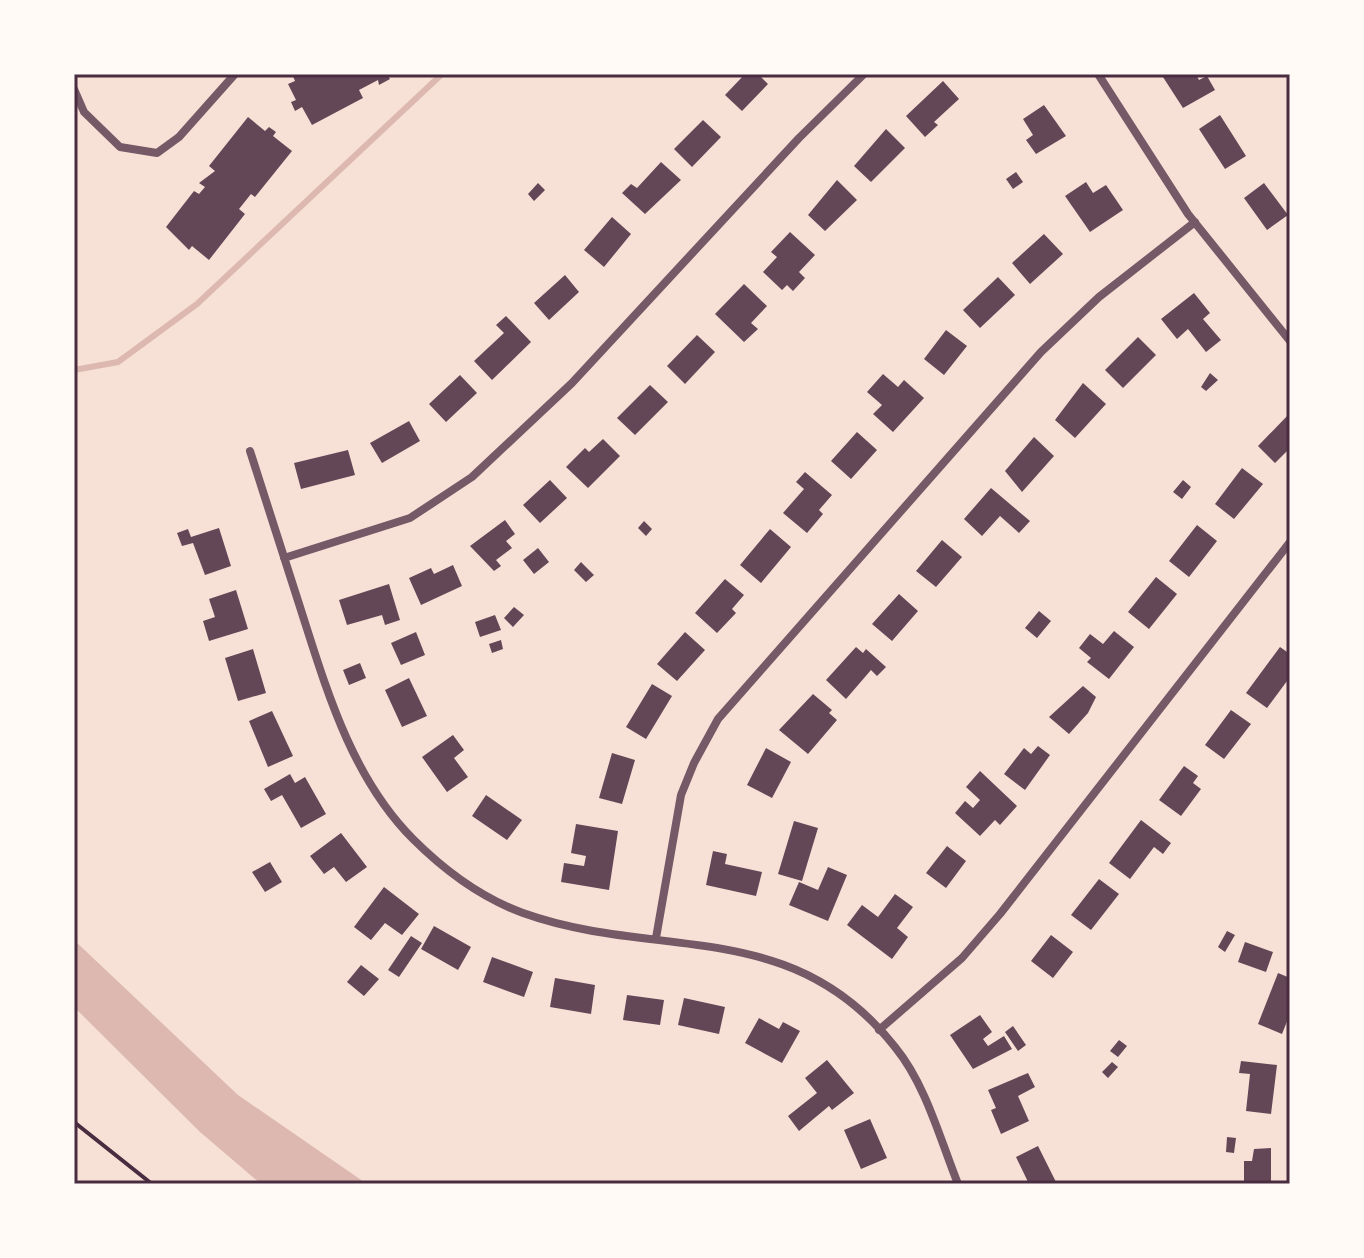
<svg xmlns="http://www.w3.org/2000/svg" width="1364" height="1258" font-family="Barlow,sans-serif">
  <style>
    .water { fill: #dcb8b0 }
    .lines { fill: none; stroke-linecap: round; stroke-linejoin: round }
    .stream { stroke: #dcb8b0; stroke-width: 6 }
    .building { fill: #644757 }
    .path { stroke: #4a2c40; stroke-width: 4 }
    .minor { stroke: #755966; stroke-width: 8 }
    .neatline { fill: none; stroke: #4a2c40; stroke-width: 3 }
  </style>
  <rect width="100%" height="100%" fill="#f7e1d7"/>
  <path class="water" d="M74,940l164,155 129,89h-106l-61,-52 -126,-125z"/>
  <g class="lines">
    <path class="stream" d="M74,370l44,-8 79,-58 245,-230"/>
  </g>
  <path class="building" d="M292,74h95l3,5 -11,6 -1,-5 -19,10 4,8 -51,27 -10,-18 -7,4 -4,-9 5,-2 -8,-16 7,-3z
    M745,74h13l10,10 -26,27 -17,-16z
    M1161,74h35l3,6 8,-4 8,14 -32,18z
    M943,81l16,18 -25,23 4,3 -13,12 -19,-21z
    M1044,105l22,31 -30,18 -10,-14 7,-5 -10,-16z
    M1220,115l26,41 -21,13 -26,-40z
    M248,117l17,14 4,-4 7,5 -3,4 19,15 -37,46 -4,-3 -12,15 6,5 -36,46 -17,-14 -3,4 -23,-23 28,-36 5,3 6,-7 -6,-4 16,-12 -6,-5z
    M703,120l18,17 -29,30 -18,-18z
    M886,129l19,19 -34,34 -17,-16z
    M661,162l20,18 -36,34 -23,-21 9,-9 6,4z
    M1016,172l7,10 -10,7 -7,-10z
    M837,180l20,20 -32,31 -17,-16z
    M1086,182l7,11 13,-8 17,25 -33,22 -25,-36z
    M538,183l7,7 -11,11 -6,-7z
    M1264,183l24,32 -21,15 -23,-32z
    M612,217l19,17 -27,33 -20,-17z
    M790,232l25,23 -16,17 6,6 -12,13 -6,-6 -5,5 -19,-18 14,-15 -6,-5z
    M1044,234l19,20 -33,30 -18,-21z
    M565,275l14,17 -30,28 -15,-17z
    M998,277l17,18 -35,33 -17,-18z
    M744,284l23,22 -16,17 7,6 -14,13 -29,-28z
    M1194,293l16,20 -7,6 18,21 -15,12 -18,-23 -11,10 -16,-20z
    M506,316l25,26 -39,38 -18,-19 30,-28 -8,-8z
    M946,330l21,16 -23,29 -20,-16z
    M697,335l18,17 -30,32 -18,-18z
    M1138,337l18,18 -33,33 -18,-18z
    M1210,373l8,7 -12,11 -5,-4z
    M883,374l15,13 6,-7 20,18 -31,34 -20,-18 9,-9 -15,-13z
    M460,375l17,18 -31,29 -17,-18z
    M1083,383l23,21 -31,34 -20,-18z
    M650,385l18,17 -33,33 -18,-17z
    M1290,413v35l-15,15 -17,-17z
    M409,421l11,20 -38,22 -12,-20z
    M857,432l20,18 -26,29 -20,-18z
    M1034,437l20,19 -32,36 -17,-21z
    M603,439l17,17 -32,32 -22,-21 19,-19 4,4z
    M348,450l7,25 -54,14 -7,-26z
    M1242,468l21,16 -29,35 -19,-15z
    M805,472l27,23 -13,15 4,4 -16,19 -24,-20 21,-24 -8,-7z
    M550,480l17,18 -27,25 -17,-18z
    M1183,480l8,7 -9,12 -9,-7z
    M991,488l39,33 -11,12 -19,-17 -18,20 -18,-17z
    M505,520l10,14 -9,7 6,7 -16,12 5,6 -7,5 -24,-25z
    M644,521l8,8 -6,7 -8,-8z
    M1197,525l20,16 -28,36 -20,-16z
    M219,528l12,38 -26,9 -12,-32 -11,3 -5,-13 11,-4 3,8z
    M770,529l21,18 -30,36 -21,-18z
    M942,540l20,17 -26,30 -20,-16z
    M538,548l11,14 -15,12 -11,-14z
    M581,562l13,13 -8,7 -12,-12z
    M453,565l9,21 -41,19 -12,-27 22,-10 3,6z
    M1156,577l21,17 -28,35 -21,-17z
    M725,579l19,16 -12,14 4,4 -19,20 -22,-20z
    M389,584l11,36 -15,5 -3,-10 -35,10 -8,-25z
    M236,590l12,39 -39,12 -6,-20 12,-4 -6,-18z
    M899,594l19,17 -26,30 -20,-17z
    M514,607l10,8 -11,12 -9,-9z
    M1039,611l12,10 -14,17 -12,-10z
    M495,615l6,15 -21,7 -5,-15z
    M1114,631l20,16 -25,32 -22,-17 4,-4 -12,-10 11,-14 13,10z
    M416,632l9,23 -24,10 -10,-22z
    M685,632l20,18 -28,31 -20,-17z
    M501,640l2,9 -11,4 -3,-9z
    M856,647l7,6 3,-4 20,18 -9,9 -6,-6 -25,29 -20,-19z
    M1280,647l10,7v23l-23,31 -21,-15z
    M253,649l13,44 -28,8 -13,-43z
    M360,663l6,15 -17,7 -6,-15z
    M409,678l18,38 -25,11 -17,-37z
    M652,684l20,12 -26,43 -20,-12z
    M1083,686l13,11 -8,16 -19,21 -20,-17z
    M813,694l19,16 -3,3 8,7 -29,34 -29,-24z
    M1231,710l20,14 -27,35 -19,-14z
    M272,711l21,45 -25,11 -19,-46z
    M453,735l11,15 -10,8 14,19 -21,15 -25,-35z
    M1038,746l12,9 -25,35 -21,-16 20,-26 7,6z
    M766,748l25,14 -19,36 -25,-13z
    M612,753l23,7 -13,44 -23,-6z
    M1184,766l14,10 -5,7 8,6 -20,27 -22,-16z
    M980,771l37,35 -17,19 -5,-5 -15,16 -25,-23 10,-12 8,7 7,-8 -14,-13z
    M290,774l5,9 10,-6 21,37 -25,14 -19,-33 -11,6 -7,-12z
    M486,795l36,25 -15,20 -35,-24z
    M1141,820l30,23 -8,11 -9,-7 -24,32 -21,-16z
    M794,821l24,7 -16,53 -24,-7z
    M576,824l42,7 -9,59 -48,-8 3,-19 20,3 2,-10 -15,-3z
    M341,833l26,34 -21,15 -12,-15 -10,7 -14,-18z
    M947,846l19,15 -20,27 -20,-15z
    M713,851l14,3 -2,10 37,8 -6,24 -50,-11z
    M270,862l12,20 -17,10 -13,-20z
    M828,867l19,8 -19,46 -39,-16 10,-23 19,8z
    M1099,879l20,15 -28,36 -20,-15z
    M384,887l35,27 -17,21 -17,-12 -14,17 -17,-13z
    M895,894l18,13 -16,21 11,9 -16,22 -45,-34 15,-20 16,12z
    M434,926l37,21 -13,23 -37,-21z
    M1227,931l8,4 -10,17 -7,-5z
    M1051,935l22,17 -20,26 -22,-17z
    M411,936l11,7 -23,34 -11,-7z
    M1245,942l28,10 -7,20 -28,-10z
    M492,957l41,15 -9,25 -41,-15z
    M361,965l18,14 -15,17 -17,-14z
    M1278,973l12,5v36l-8,20 -24,-10z
    M555,978l40,7 -4,29 -41,-7z
    M627,995l37,5 -4,25 -37,-5z
    M684,998l41,9 -6,27 -41,-9z
    M980,1015l12,17 -9,7 5,7 16,-10 8,13 -39,20 -23,-34z
    M759,1018l20,11 4,-7 17,9 -18,32 -37,-20z
    M1013,1026l13,19 -8,6 -13,-19z
    M1119,1040l8,6 -9,11 -8,-6z
    M827,1060l27,33 -22,17 -3,-4 -30,25 -11,-15 29,-23 -12,-15z
    M1241,1061l36,4 -6,49 -25,-3 4,-37 -11,-1z
    M1112,1062l6,5 -10,11 -6,-6z
    M1028,1073l7,14 -17,9 11,25 -28,13 -10,-24 5,-2 -8,-18z
    M870,1119l17,39 -26,11 -17,-39z
    M1227,1137l9,1 -2,15 -8,-1z
    M1038,1146l19,38h-28l-13,-27z
    M1271,1148v36h-27v-23h8l2,-12z"/>
  <g class="lines">
    <path class="path" d="M74,1122l78,62"/>
    <path class="minor" d="M1098,74l90,140 102,127
      M74,89l10,23 36,35 37,6 22,-16 56,-63
      M250,451c17,52 33,104 50,156 26,81 51,170 113,232 31,31 69,59 110,74 134,48 268,2 372,134 31,38 45,92 63,137
      M284,558l126,-40 62,-41 100,-94 227,-245 65,-64
      M656,938l25,-143 13,-32 24,-44 323,-367 58,-55 96,-75
      M879,1030l83,-72 38,-44 290,-372"/>
  </g>
  <rect width="1364" height="1258" fill="none" stroke="#fffaf5" stroke-width="152"/>
  <rect x="76" y="76" width="1212" height="1106" class="neatline"/>
</svg>
